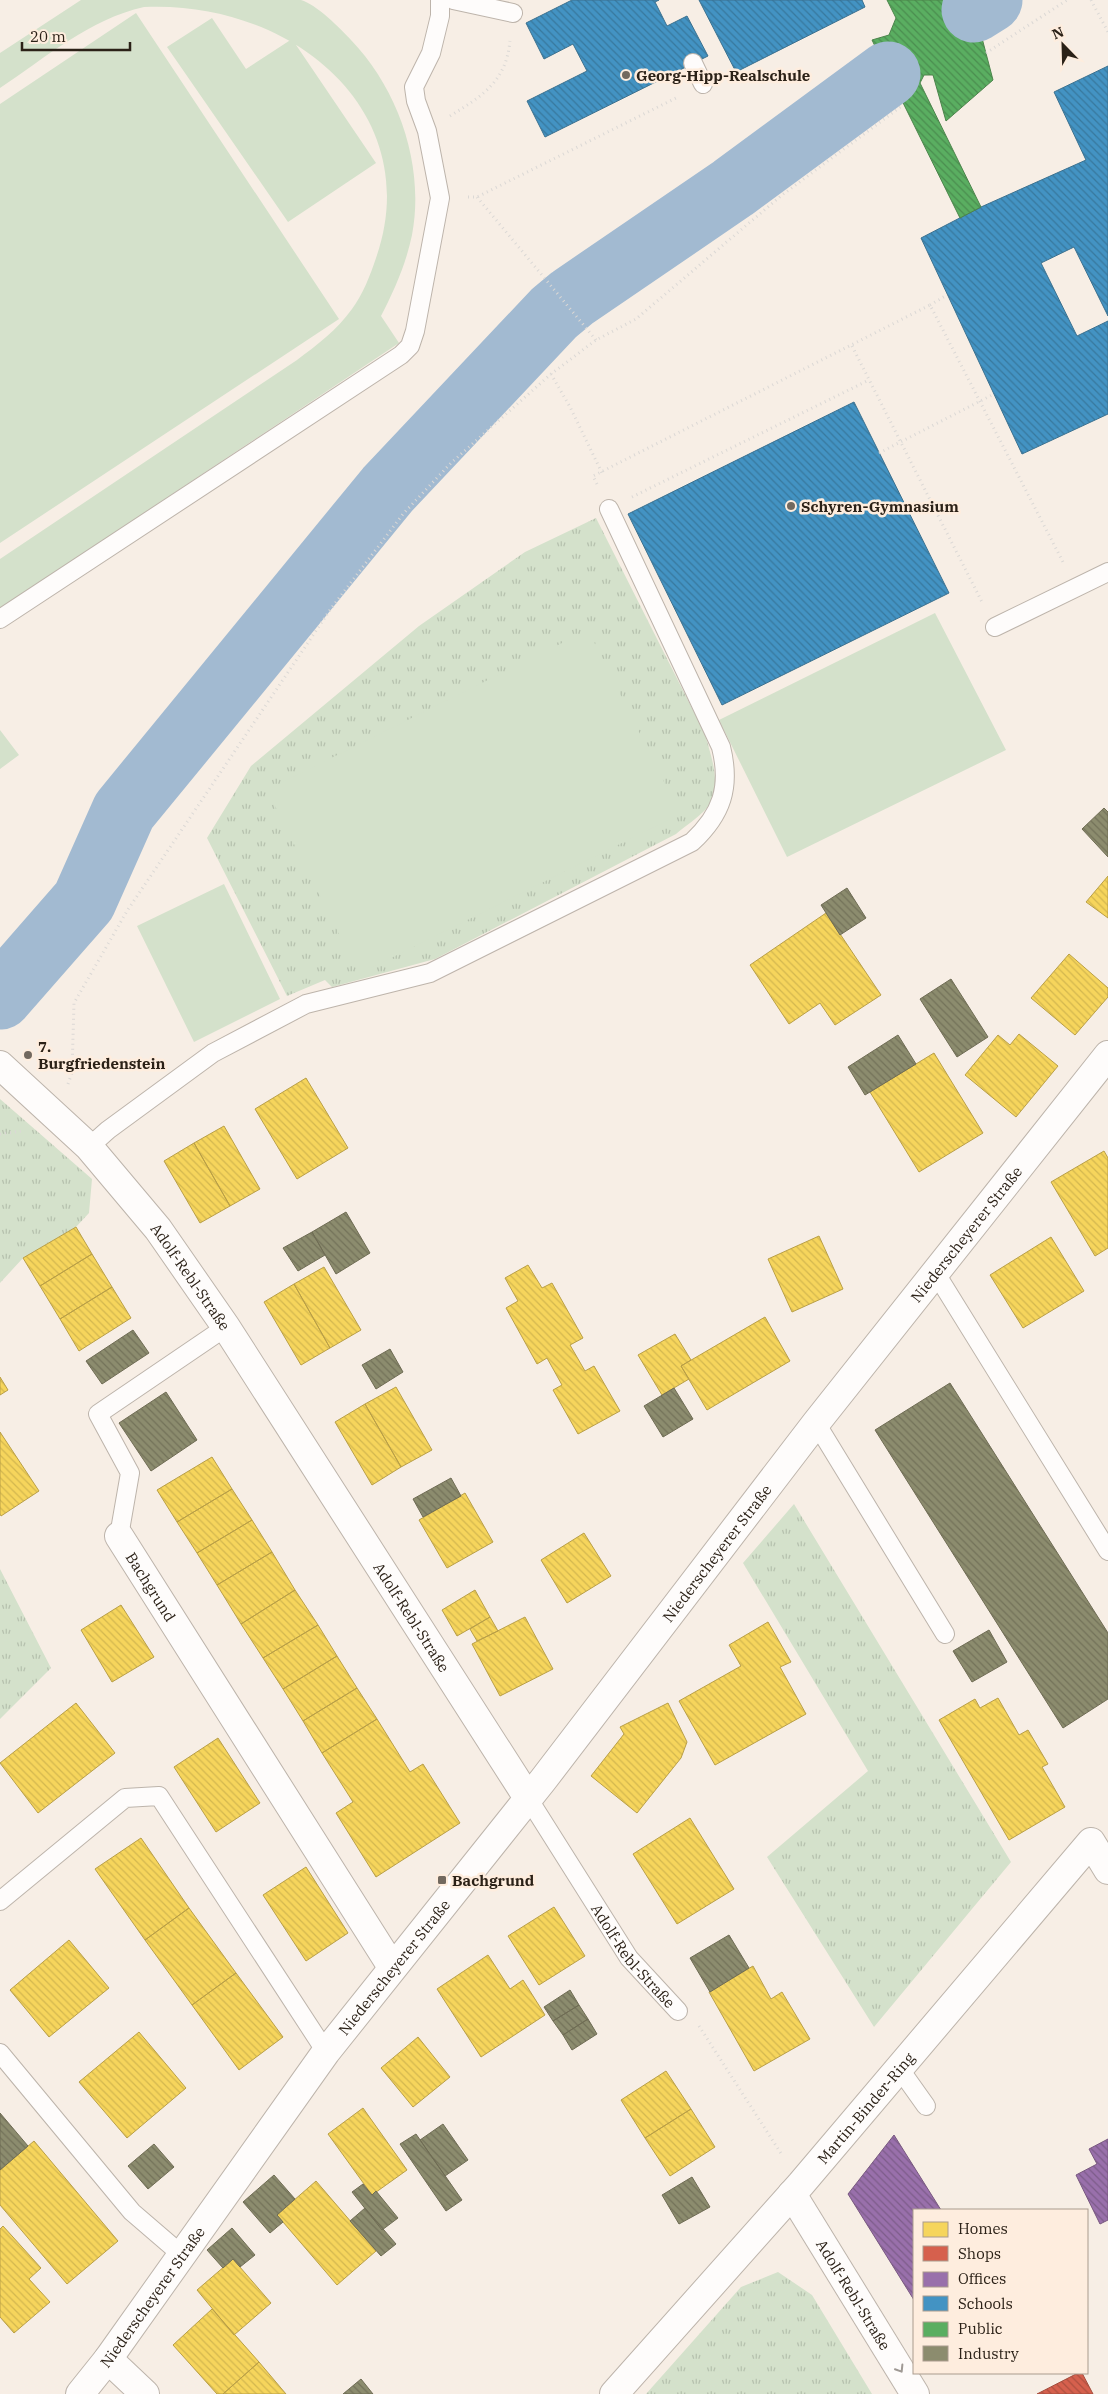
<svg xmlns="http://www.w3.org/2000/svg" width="1108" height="2394" font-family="'IBM Plex Serif',serif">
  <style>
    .grass { fill: url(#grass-tufts) }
    .pitch { fill: #d4e1cb }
    .homes { fill: url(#homes-back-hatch); stroke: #b99f47 }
    .shops { fill: url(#shops-back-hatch); stroke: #a34d3d }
    .offices { fill: url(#offices-back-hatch); stroke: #78587f }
    .schools { fill: url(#schools-back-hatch); stroke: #3c718f }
    .public { fill: url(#public-back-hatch); stroke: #4c844b }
    .industry { fill: url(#industry-back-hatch); stroke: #6f6c54 }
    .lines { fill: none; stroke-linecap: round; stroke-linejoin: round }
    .river { stroke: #a2bad1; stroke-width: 65 }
    .service-casing { stroke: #bdb4ab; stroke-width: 20 }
    .minor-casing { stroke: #bdb4ab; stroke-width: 30 }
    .path { stroke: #dbd8d5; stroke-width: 3; stroke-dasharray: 1 4; stroke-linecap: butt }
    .service { stroke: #fefcfb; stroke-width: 18 }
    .minor { stroke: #fefcfb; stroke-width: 28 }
    .oneway { stroke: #9f9994 }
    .poi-dot { fill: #72695f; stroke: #feedde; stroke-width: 2 }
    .labels { text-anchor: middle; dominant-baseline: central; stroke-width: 5; stroke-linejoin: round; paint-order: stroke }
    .poi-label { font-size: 15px; font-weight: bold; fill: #2b2117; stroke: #feedde; text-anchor: start }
    .street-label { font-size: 15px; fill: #2b2117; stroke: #feedde }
  </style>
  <defs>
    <pattern id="grass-tufts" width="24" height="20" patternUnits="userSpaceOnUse" patternTransform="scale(1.25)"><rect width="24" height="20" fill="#d4e1cb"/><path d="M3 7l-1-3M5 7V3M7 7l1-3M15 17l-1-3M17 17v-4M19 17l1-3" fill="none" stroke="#b6c1ae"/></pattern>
    <pattern id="homes-back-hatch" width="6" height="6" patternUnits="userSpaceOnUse" patternTransform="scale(1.25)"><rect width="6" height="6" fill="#f6d55c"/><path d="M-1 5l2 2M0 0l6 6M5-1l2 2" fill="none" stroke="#d3b74f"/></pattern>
    <pattern id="shops-back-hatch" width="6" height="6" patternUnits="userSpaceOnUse" patternTransform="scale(1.25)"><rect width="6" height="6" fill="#d6604d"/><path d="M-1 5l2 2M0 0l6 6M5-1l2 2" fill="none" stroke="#ae4f3f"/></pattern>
    <pattern id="offices-back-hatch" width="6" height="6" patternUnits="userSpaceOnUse" patternTransform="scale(1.25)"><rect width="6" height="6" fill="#9970ab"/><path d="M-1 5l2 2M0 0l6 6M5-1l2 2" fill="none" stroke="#7d5c8a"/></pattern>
    <pattern id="schools-back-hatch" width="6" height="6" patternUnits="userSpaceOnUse" patternTransform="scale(1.25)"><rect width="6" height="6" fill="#4393c3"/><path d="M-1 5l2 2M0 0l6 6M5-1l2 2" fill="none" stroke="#38789d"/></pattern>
    <pattern id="public-back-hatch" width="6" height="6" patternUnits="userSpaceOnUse" patternTransform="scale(1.25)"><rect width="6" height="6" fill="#5aae61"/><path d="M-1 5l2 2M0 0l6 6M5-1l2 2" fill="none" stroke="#4b8d4f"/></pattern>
    <pattern id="industry-back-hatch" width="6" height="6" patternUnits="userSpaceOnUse" patternTransform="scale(1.25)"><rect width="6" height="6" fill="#8c8c6e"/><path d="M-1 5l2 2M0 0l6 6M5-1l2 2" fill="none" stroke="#737259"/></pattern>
  </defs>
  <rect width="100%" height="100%" fill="#f7eee5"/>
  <path class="grass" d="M596,518l109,216c6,23 19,54 1,75 -8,9 -21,17 -30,25l-241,125 -103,28 -7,-7 -38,16 -80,-158 44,-72 168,-140 106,-74z
    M0,1099l92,80 -3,34 -13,14 -53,31 -23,25z
    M794,1504l217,358 -137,165 -107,-170 101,-86 -125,-208z
    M0,1569l51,99 -51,51z
    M778,2272l34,23 60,99h-226l95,-107z"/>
  <path class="pitch" d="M81,0c54,0 109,0 163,0 14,0 45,0 57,0 15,4 39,28 50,40 48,50 74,126 61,195 -6,29 -18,56 -31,81l18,27 -399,266v-50l297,-199c20,-15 40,-30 55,-51 11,-15 18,-33 24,-51 51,-146 -84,-258 -232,-251 -54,12 -99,51 -144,81v-35z
    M136,13l203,306 -339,224v-439z
    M212,18l34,51 46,-30 84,124 -88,59 -121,-175z
    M935,613l71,137 -219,107 -68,-137z
    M588,630l92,184 -321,160 -92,-184z
    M0,730l19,25 -19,14z
    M224,884l56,115 -86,43 -57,-116z"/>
  <path class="homes" d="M1108,876v42l-22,-16z
    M826,913l55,82 -46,30 -15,-22 -31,21 -39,-59z
    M1069,954l39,34v9l-33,38 -44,-37z
    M1019,1034l39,32 -42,51 -51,-42 33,-40 12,10z
    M934,1053l49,80 -64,39 -49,-80z
    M306,1078l42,70 -51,31 -42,-70z
    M224,1126l36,63 -30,17 -36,-63z
    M194,1143l36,63 -30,17 -36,-62z
    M1104,1151l4,7v90l-13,8 -44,-74z
    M76,1227l16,27 -52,32 -17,-28z
    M819,1236l24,53 -51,23 -24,-53z
    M1051,1237l33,54 -61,37 -33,-53z
    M92,1254l20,33 -52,32 -20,-33z
    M528,1265l14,23 10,-5 31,55 -13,7 15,26 9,-5 26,45 -42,23 -25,-44 9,-5 -15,-27 -10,6 -31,-56 12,-7 -13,-23z
    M324,1267l37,63 -31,18 -36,-64z
    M294,1284l36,64 -29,17 -37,-63z
    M112,1287l19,31 -52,33 -19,-32z
    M765,1317l25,44 -83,49 -26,-44z
    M675,1334l16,26 -10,6 8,13 -27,16 -24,-40z
    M0,1377l8,13 -8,5z
    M396,1387l36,63 -31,17 -36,-63z
    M365,1404l36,63 -29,18 -37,-63z
    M0,1432l39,59 -38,25 -1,-2z
    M212,1457l20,32 -55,33 -20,-32z
    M232,1489l20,31 -55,33 -20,-31z
    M465,1493l28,49 -46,26 -28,-48z
    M252,1520l20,32 -55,33 -20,-32z
    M584,1533l27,43 -44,27 -26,-43z
    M272,1552l23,38 -54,34 -24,-39z
    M295,1590l23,35 -55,33 -22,-34z
    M475,1590l15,27 -33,19 -15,-26z
    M121,1605l33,52 -42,25 -31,-52z
    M490,1617l8,14 -21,10 -7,-12z
    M525,1617l28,52 -53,27 -28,-52z
    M768,1622l23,40 -11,5 26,47 -91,51 -36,-64 62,-35 -12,-21z
    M318,1625l19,31 -54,33 -20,-31z
    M337,1656l20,32 -54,33 -20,-32z
    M357,1688l20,31 -55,34 -19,-32z
    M998,1698l21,37 9,-5 20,34 -6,3 23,40 -56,33 -70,-120 36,-21 5,9z
    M76,1703l39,50 -77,60 -38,-50z
    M668,1703l19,39 -6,16 -44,55 -46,-37 33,-42 -4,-7z
    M377,1719l33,53 13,-8 37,59 -84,54 -40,-64 17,-11 -31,-49z
    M218,1738l42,65 -44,29 -42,-65z
    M690,1818l44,71 -57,35 -44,-70z
    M141,1838l48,70 -44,32 -50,-71z
    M306,1867l42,66 -42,28 -43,-66z
    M554,1907l31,49 -46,29 -31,-49z
    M189,1908l47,65 -44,32 -47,-65z
    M69,1940l40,48 -60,49 -39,-47z
    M488,1955l22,34 13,-9 22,35 -64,42 -44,-68z
    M753,1966l18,33 11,-7 28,47 -56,32 -45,-79z
    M236,1973l47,64 -44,33 -47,-65z
    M139,2032l47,56 -59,50 -48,-56z
    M418,2037l32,40 -37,30 -32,-39z
    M666,2071l25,38 -46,29 -24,-38z
    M363,2108l44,62 -35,25 -44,-61z
    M691,2109l24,38 -45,29 -25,-38z
    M34,2141l84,100 -51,43 -67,-79v-35z
    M316,2181l60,70 -39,34 -60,-70z
    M3,2226l38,42 -12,11 21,23 -36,31 -14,-16v-88z
    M233,2259l38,44 -37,32 -37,-45z
    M212,2309l47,53 -36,32h-6l-44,-49z
    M259,2362l27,32h-63z"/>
  <path class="shops" d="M1078,2373h4l11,21h-56z"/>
  <path class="offices" d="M894,2135l47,75h-27v90l-66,-106z
    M1108,2139v81l-8,4 -24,-49 21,-11 -8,-15z"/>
  <path class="schools" d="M572,0h87l-4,2 12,24 20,-10 21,40 -163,81 -18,-36 60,-30 -14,-27 -29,15 -18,-36z
    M699,0h163l3,7 -129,65z
    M1108,66v250l-34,-69 -33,16 36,73 31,-15v93l-86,40 -101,-216 60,-31 105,-47 -32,-68z
    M854,402l95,191 -227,112 -94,-191z"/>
  <path class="public" d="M887,0h85l21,80 -47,41 -13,-46h-9l-4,8 61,124 -21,11 -88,-178 17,-5 7,-17z"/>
  <path class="industry" d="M1104,808l4,4v45l-26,-28z
    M847,888l19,30 -26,17 -19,-30z
    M951,979l37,58 -31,20 -37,-58z
    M898,1035l18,29 -51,31 -17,-28z
    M346,1212l24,41 -34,21 -24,-42z
    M312,1232l13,23 -27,16 -15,-23z
    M133,1330l16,23 -47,31 -16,-23z
    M390,1349l13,23 -27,17 -14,-24z
    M950,1383l158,250v66l-45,29 -188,-298z
    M674,1388l19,31 -30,18 -19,-31z
    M166,1392l31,48 -46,31 -32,-48z
    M451,1478l10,18 -38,21 -10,-18z
    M989,1630l18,32 -35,20 -19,-31z
    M729,1935l20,33 -39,24 -20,-34z
    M570,1990l9,15 -26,16 -9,-14z
    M579,2005l9,14 -25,16 -10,-14z
    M588,2019l9,15 -25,16 -9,-15z
    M0,2113l28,33 -28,24z
    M443,2124l25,36 -23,16 -25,-36z
    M416,2134l46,66 -16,11 -46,-67z
    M154,2144l20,23 -26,22 -20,-23z
    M274,2175l21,24 -18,16 6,7 -13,11 -27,-31z
    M692,2177l18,30 -31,17 -17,-29z
    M363,2184l9,11 4,-4 22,27 -16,12 -30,-38z
    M365,2208l31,36 -15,12 -31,-35z
    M232,2228l23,27 -15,12 -7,-8 -10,9 -16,-18z
    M361,2379l12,15h-30z"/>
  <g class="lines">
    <path class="river" d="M974,10l16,-10
      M0,997l84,-96 40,-90 264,-322 166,-176 18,-15 161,-110 155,-114"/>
    <g class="service-casing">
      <g id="service">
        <path d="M453,0l60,13"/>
        <path d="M693,63l10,21"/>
        <path d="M0,619l401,-264 9,-9 5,-15 25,-133 -13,-67 -11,-30 -2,-14 17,-34 9,-37v-16"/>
        <path d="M995,627l113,-55"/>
        <path d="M89,1147l19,-17 105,-77 93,-49 124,-31 262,-131c30,-28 39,-55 29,-95l-112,-238"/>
        <path d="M935,1272l173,279"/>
        <path d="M816,1423l129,211"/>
        <path d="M119,1536l11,-63 -32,-59 128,-87"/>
        <path id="s1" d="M528,1798l101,160 49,53"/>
        <path d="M0,1901l125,-103 34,-2 167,256"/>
        <path d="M0,2053l132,159 50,43"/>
        <path d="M899,2068l27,38"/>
      </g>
    </g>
    <g class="minor-casing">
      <g id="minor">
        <path id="s2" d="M0,1065l89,82 69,82 68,98 302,471"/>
        <path id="s3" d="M119,1536l273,431"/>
        <path id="s4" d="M792,2194l123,200"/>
        <path d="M108,2359l37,35"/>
        <path id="s5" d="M80,2394l28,-35 218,-307 217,-272 273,-357 292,-368"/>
        <path id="s6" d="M614,2394l187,-210 290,-342 17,28"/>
      </g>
    </g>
    <path class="path" d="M1091,0l17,32
      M986,53l81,-53
      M450,116c32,-20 56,-34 60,-75
      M468,197h9l201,-100
      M477,197l119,143
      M930,305l17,-10
      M852,346l131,258
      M551,374l19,33 32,66
      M879,453l115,-59
      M597,484l-4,-8 337,-171 134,259
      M632,497l237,-117
      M68,1084l4,-11 2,-70 53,-92 203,-301 73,-96 48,-51 100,-89 45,-34 40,-21 146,-124 121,-90
      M0,1134l22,-3
      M699,2026l83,129"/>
    <use href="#service" class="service"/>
    <use href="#minor" class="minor"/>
  </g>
  <defs><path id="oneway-chevron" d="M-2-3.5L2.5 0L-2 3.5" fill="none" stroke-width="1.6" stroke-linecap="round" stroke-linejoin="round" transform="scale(1.25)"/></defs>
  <use class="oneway" href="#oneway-chevron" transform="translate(900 2369) rotate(58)"/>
  <g class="poi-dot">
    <circle cx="626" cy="75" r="5"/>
    <circle cx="791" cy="506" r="5"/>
    <circle cx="28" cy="1055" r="5"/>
    <rect x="437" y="1875" width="10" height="10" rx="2.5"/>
  </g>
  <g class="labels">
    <g class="poi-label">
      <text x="636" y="75">Georg-Hipp-Realschule</text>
      <text x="801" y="506">Schyren-Gymnasium</text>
      <text x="38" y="1046">7.<tspan x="38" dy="17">Burgfriedenstein</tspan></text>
      <text x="452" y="1880">Bachgrund</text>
    </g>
    <g class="street-label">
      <text stroke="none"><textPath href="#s5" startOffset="1460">Niederscheyerer Straße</textPath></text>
      <text stroke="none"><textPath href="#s2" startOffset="286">Adolf-Rebl-Straße</textPath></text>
      <text stroke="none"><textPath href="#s5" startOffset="1055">Niederscheyerer Straße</textPath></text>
      <text stroke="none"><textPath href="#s3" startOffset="60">Bachgrund</textPath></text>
      <text stroke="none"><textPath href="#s2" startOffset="692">Adolf-Rebl-Straße</textPath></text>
      <text stroke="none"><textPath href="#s1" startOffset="190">Adolf-Rebl-Straße</textPath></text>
      <text stroke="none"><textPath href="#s5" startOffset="530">Niederscheyerer Straße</textPath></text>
      <text stroke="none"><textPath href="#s6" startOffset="381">Martin-Binder-Ring</textPath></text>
      <text stroke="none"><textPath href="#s4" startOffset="118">Adolf-Rebl-Straße</textPath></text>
      <text stroke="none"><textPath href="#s5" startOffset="121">Niederscheyerer Straße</textPath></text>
    </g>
  </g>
  <rect x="913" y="2209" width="175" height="165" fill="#feedde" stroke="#aa9b8e"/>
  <rect x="923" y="2222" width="25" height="15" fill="#f6d55c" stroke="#aa9b8e"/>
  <text x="958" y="2234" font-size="15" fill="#2b2117">Homes</text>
  <rect x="923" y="2246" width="25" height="15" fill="#d6604d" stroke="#aa9b8e"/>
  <text x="958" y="2259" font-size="15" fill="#2b2117">Shops</text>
  <rect x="923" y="2272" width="25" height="15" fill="#9970ab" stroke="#aa9b8e"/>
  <text x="958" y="2284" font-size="15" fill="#2b2117">Offices</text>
  <rect x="923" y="2296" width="25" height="15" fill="#4393c3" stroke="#aa9b8e"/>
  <text x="958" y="2309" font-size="15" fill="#2b2117">Schools</text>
  <rect x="923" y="2322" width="25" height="15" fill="#5aae61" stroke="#aa9b8e"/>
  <text x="958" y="2334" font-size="15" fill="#2b2117">Public</text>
  <rect x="923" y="2346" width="25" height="15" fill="#8c8c6e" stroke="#aa9b8e"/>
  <text x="958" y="2359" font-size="15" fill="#2b2117">Industry</text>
  <g transform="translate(1063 45) rotate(337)" stroke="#feedde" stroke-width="4" paint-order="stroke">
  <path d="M0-4L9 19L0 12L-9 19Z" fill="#2b2117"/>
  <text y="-8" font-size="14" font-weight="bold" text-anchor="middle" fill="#2b2117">N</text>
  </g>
  <path d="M22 42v8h108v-8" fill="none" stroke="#2b2117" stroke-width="2.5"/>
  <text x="30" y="42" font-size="15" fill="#2b2117" stroke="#feedde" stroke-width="4" paint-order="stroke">20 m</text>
</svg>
